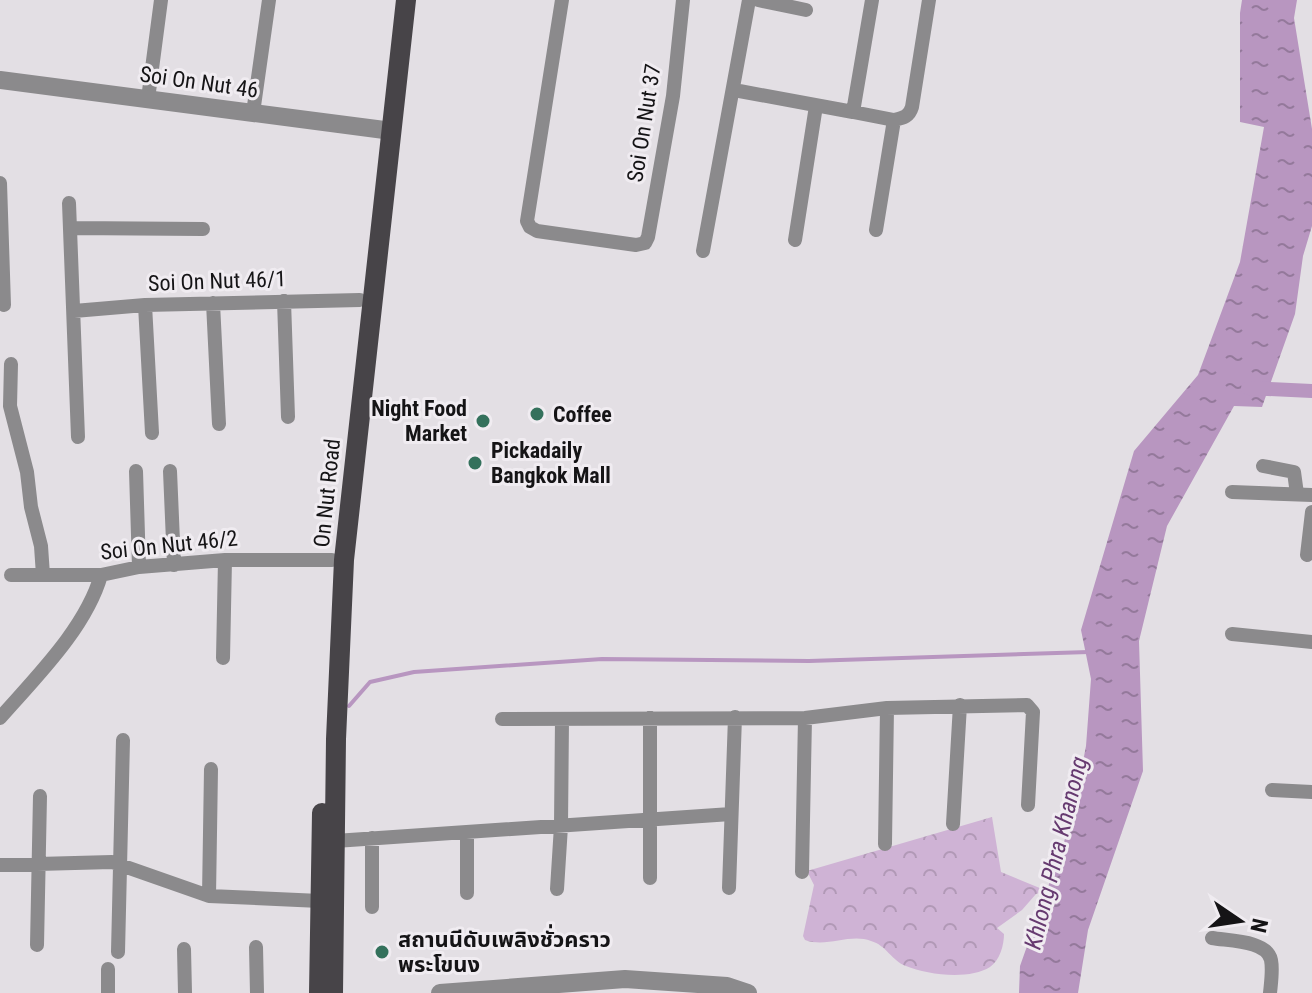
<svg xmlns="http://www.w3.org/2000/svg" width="1312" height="993" font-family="'Roboto Condensed','Noto Sans Thai',sans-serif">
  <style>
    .forest { fill: url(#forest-crowns) }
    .water { fill: url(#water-ripples) }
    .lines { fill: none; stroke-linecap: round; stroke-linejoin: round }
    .stream { stroke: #b896c0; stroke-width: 4 }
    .canal { stroke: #b896c0; stroke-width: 14 }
    .minor { stroke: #8b8a8c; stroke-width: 14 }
    .tertiary { stroke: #8b8a8c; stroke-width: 18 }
    .primary { stroke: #474448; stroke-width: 20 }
    .poi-dot { fill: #34715c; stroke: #f0ecf1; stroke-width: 3 }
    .labels { text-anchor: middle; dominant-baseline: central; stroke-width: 6; stroke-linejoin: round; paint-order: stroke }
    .street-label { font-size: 22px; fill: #151416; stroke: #f0ecf1 }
    .poi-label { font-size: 22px; font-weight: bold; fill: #151416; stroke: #f0ecf1; text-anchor: start }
    .water-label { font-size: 24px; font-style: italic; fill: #663a70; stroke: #f0ecf1 }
  </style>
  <defs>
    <pattern id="forest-crowns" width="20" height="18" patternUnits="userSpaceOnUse" patternTransform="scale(2)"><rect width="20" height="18" fill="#cfb3d5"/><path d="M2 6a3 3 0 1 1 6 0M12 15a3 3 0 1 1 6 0" fill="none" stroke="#b199b6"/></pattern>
    <pattern id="water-ripples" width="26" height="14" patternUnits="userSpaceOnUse" patternTransform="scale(2)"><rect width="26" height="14" fill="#b896c0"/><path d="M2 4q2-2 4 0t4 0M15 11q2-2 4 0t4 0" fill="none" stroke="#94799b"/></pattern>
  </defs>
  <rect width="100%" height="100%" fill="#e3dfe4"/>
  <path class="forest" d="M992,817l9,55 46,19 -11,3 -14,16 -25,18 7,6c0,11 -4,26 -14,33 -20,13 -63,8 -84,-1 -14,-5 -20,-21 -35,-25 -21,-8 -44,7 -66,-1l-2,-4 11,-51 -7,-14z"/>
  <path class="water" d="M1242,0h55l-3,18 18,111v97l-9,30 -8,58 -33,93 -28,-1 -67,120 -28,115 4,130 -55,159 -10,63h-59l1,-27 52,-147 14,-73 5,-67 -10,-49 53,-179 64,-76 42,-113 24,-135 -24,-5v-109z"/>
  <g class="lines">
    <path class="stream" d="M349,706l21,-24 44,-10 188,-13 207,2 280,-9"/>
    <path class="canal" d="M1248,388l64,3"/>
    <path class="minor" d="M562,0l-35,221 3,6 7,4 99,14 9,-2 3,-6 25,-141 10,-96
      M758,0l48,10
      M872,0l-19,112 41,8 -18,110
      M734,90l119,22
      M148,99l13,-99
      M253,113l16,-113
      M894,120c9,-2 15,-3 18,-13l17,-107
      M0,183l4,122
      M69,203l9,234
      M71,228l132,1
      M795,240l21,-134
      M703,251l46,-251
      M284,301l4,116
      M213,303l6,121
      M145,305l7,128
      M74,311l71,-6 215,-5
      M11,364l-1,42 17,66 4,35 10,39 2,29
      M1263,466l31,6 3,22
      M136,471l3,96
      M170,471l4,94
      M1232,492l80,3
      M1307,555l5,-43
      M11,575h90l38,-8 86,-7h107
      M1232,634l80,8
      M223,658l2,-98
      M0,718c36,-41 86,-90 101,-143
      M502,719l303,-1 82,-10 140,-3 6,7 -5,93
      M1272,790l40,2
      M953,824l7,-119
      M372,838v69
      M335,841l396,-27
      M885,844l2,-136
      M0,865l112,-3 97,34 111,5
      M802,872l3,-154
      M650,878v-160
      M729,888l6,-171
      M557,889l4,-63 1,-107
      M467,893v-61
      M209,896l2,-127
      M1212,938c16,3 55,2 59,22 2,10 0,23 -1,33
      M37,945l3,-149
      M256,947l1,46
      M184,949l1,44
      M118,952l5,-212
      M108,969v24"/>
    <path class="tertiary" d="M0,80l392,51
      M440,993l185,-14 102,7 21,7"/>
    <path class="primary" d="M319,993l3,-180
      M333,993l3,-254 8,-179 62,-560"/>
  </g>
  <g class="poi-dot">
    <circle cx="537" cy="414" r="8"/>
    <circle cx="483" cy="421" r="8"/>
    <circle cx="475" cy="463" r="8"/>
    <circle cx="382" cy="952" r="8"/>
  </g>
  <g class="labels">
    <g class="street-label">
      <text transform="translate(199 82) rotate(8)">Soi On Nut 46</text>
      <text transform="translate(644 123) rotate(-81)">Soi On Nut 37</text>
      <text transform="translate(217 281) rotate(-2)">Soi On Nut 46/1</text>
      <text transform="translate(327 493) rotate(-84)">On Nut Road</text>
      <text transform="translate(169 545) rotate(-6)">Soi On Nut 46/2</text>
    </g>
    <g class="poi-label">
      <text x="467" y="408" text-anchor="end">Night Food<tspan x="467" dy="25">Market</tspan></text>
      <text x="553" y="414">Coffee</text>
      <text x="491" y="450">Pickadaily<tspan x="491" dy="25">Bangkok Mall</tspan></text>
      <text x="398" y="939">สถานนีดับเพลิงชั่วคราว<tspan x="398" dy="25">พระโขนง</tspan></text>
    </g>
    <g class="water-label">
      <text transform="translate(1056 853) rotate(-76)">Khlong Phra Khanong</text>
    </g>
  </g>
  <g transform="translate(1240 921) rotate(103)" stroke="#f0ecf1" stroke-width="6" paint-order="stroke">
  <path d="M0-6L14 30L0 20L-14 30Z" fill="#151416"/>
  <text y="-12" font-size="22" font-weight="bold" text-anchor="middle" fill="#151416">N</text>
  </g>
</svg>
